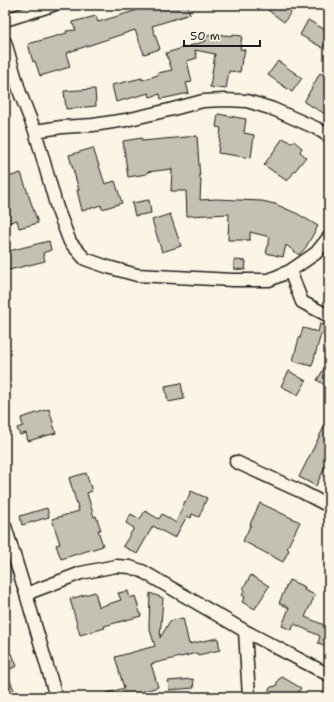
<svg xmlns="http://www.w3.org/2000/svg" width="334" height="702" font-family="'Shantell Sans',sans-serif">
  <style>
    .building { fill: #c4c0b3; stroke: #1c1c1c }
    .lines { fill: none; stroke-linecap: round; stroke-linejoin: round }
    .minor-casing { stroke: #1c1c1c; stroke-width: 15 }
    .minor { stroke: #fcf5e5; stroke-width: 12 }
  </style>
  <rect width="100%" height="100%" fill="#fcf5e5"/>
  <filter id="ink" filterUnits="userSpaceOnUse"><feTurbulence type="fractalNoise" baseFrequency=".025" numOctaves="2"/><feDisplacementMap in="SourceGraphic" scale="8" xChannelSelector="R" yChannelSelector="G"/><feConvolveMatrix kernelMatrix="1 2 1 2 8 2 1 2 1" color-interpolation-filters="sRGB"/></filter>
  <g filter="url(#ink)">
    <path class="building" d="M158,5h30l2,9 -38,12 8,23 -16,5 -9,-24 -69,23 4,14 -30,9 -5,-15 -2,1 -5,-18 39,-11 -1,-2 10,-1 -4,-8 24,-6 2,6 43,-13 1,1z
      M261,5h29l4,3 -10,14z
      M308,20l21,12v6l-6,10 -23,-13z
      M215,34l18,2v-1l9,1 -2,13 5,1 -2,9h-1l-2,13 -11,-1 -3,18 -16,-2 5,-33 -20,-4 2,8 -10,3 5,21 -6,1 3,10 -28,6 -1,-5 -10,3 -1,-4 -33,9 -4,-17 30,-7v2l16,-5v-2l14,-3 -6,-17 40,-12 -2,-4z
      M278,61l24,17 -10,14 -24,-17z
      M320,73l9,5v11l-3,6 3,2v19l-25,-14z
      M95,89l1,17 -30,3 -2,-18z
      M218,114l28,5 -2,14 10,2 -3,23 -33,-5 3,-25 -5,-1z
      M197,136l3,43h1l-1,21 16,-1 46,2 13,3 23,10 20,12 -12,21 -7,8 -13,-10 -3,12 -17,-4 4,-16 -20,-5v8h-22l1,-26 -42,2 -1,-25h-15l1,-22 -25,3v2l-19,3 -5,-36 19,-3v3z
      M283,138l8,5 3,-2 8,7 -2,4 6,5 -19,24 -23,-16z
      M93,148l12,36 10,-3 7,22 -20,6 -1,-4 -19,6 -5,-21h2l-10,-35z
      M21,173l17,50 -19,5 -2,-8 -9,3 -3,-8v-37z
      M149,200l2,13 -16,3 -3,-13z
      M170,214l11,32 -19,6 -10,-32z
      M49,241l2,9 -8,3 2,8 -40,10v-19z
      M234,260l12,1 -1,9 -11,-1z
      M320,324l9,2 -3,9 -5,-1 -9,32 -19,-5 6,-23h1l3,-10 15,4z
      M329,361v27l-12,-8z
      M289,371l17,10 -8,14 -17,-9z
      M181,383l3,16 -16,3 -3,-16z
      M49,409l7,24 -28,8 -2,-8 -6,2 -3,-7 6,-2 -2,-8z
      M329,417v42l-13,27 -17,-9z
      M86,473l6,18 -5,2 7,24 2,-1 5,14h-3l5,16 -42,13 -5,-14 4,-1 -8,-25 27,-8 -10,-33z
      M191,491l16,7 -8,19 -7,-3 -1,4 -4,-2 -12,22 -22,-12 -16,28 -14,-8 11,-18 -8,-5 5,-9 9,5 5,-8 14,8 3,-5 14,9 9,-22 1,1z
      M260,503l40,19 -13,26 2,2 -6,12 -40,-21 8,-17h-1z
      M47,508l2,9 -27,8 -2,-9z
      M251,575l18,11 -14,23 -13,-7 3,-5 -3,-2 3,-5 -2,-1z
      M289,580l16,7 -1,3 11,5 -10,22 24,10v20l-11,-4 2,-7 -26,-12 -2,6 -10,-4 7,-18 -10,-5z
      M128,591l2,7 5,-2 6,20 -37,10 1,2 -25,7 -10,-36 25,-7 4,15 22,-7 -3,-7z
      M150,593l13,5 -3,40 10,-17 13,-3 6,26 29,-6 2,12 -22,5 -1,-2 -46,11 7,23 -23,7 1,3h-35v-2l23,-7 -9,-31 40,-11 -6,-19z
      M12,654l5,12 -9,4 -3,-8v-5z
      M5,669l12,28h-12z
      M282,677l19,11 -6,9h-23l-3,-3v-5l2,-2 5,-1 2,-6z
      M193,679l1,9 -25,2 -1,-9z"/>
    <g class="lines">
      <g class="minor-casing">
        <path id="minor" d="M5,20l48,-15
          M5,42l15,51 15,38 22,77 13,34 15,17 23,8 29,8 96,5h36l21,-9 26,-18 13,-16
          M35,131l27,-4 31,-2 33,-5 43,-10 34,-9 22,-1 22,1 26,8 43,19 13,8
          M290,271l12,31 27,14
          M236,462l66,30 27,14
          M5,526l21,68 30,103
          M26,594l55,-21 35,-7 14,1 12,4 103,60 84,44
          M245,631l4,66"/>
      </g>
      <use href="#minor" class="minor"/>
    </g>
  </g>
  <rect width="334" height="702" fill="none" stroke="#fcf5e5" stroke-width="20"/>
  <rect x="10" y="10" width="314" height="682" fill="none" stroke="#1c1c1c" stroke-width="1.5" filter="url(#ink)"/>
  <path d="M184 40v6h76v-6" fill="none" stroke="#1c1c1c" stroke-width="2"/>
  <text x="190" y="40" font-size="12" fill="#1c1c1c" stroke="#fcf5e5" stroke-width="3" paint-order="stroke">50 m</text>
</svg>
